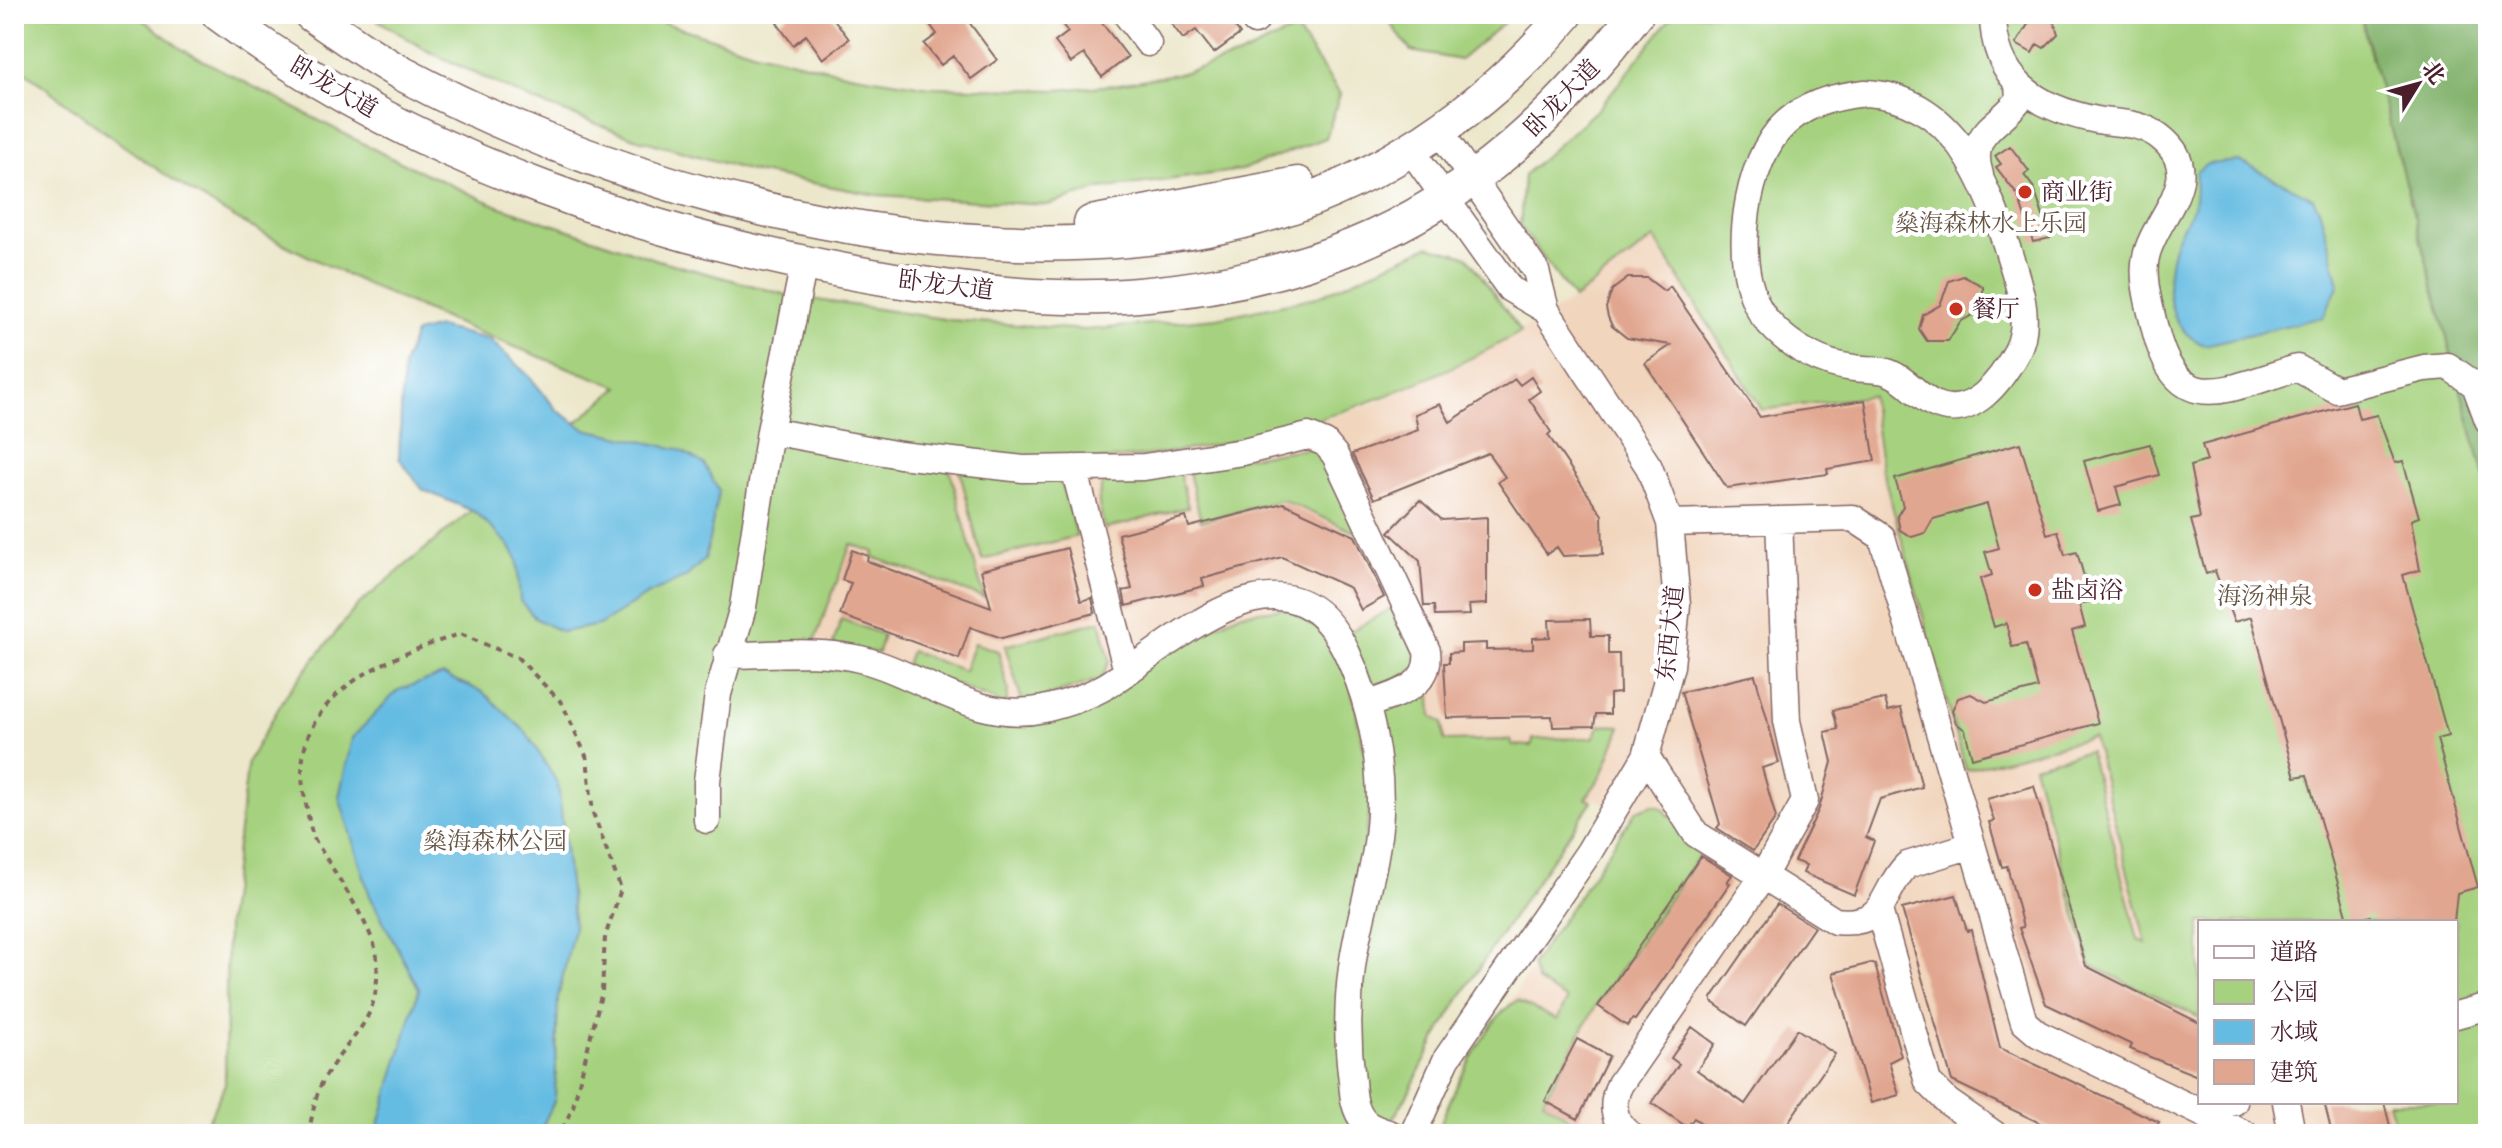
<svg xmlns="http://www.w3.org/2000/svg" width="2502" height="1148" font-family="Alegreya,'Noto Serif SC',serif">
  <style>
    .built { fill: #f1d5bd }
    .green { fill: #a6d27f; stroke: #787855; stroke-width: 2 }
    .forest { fill: #84b46e; stroke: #676a4c; stroke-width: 2 }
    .water { fill: #65bce2; stroke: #586e86; stroke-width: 2 }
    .building { fill: #e1a68f }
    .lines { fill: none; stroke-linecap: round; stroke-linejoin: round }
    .minor-casing { stroke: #836563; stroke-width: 29 }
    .major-casing { stroke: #836563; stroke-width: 37 }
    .path { stroke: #836563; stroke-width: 4; stroke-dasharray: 6 6; stroke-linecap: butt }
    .minor { stroke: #fff; stroke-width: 26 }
    .major { stroke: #fff; stroke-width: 34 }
    .poi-dot { fill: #c8321e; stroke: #fff; stroke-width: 3 }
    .labels { text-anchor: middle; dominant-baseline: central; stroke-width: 8; stroke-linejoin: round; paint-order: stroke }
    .street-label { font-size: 24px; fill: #4a1f2b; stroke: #fff }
    .poi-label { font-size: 24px; fill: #4a1f2b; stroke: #fff; text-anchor: start }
    .park-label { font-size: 24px; fill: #654; stroke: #fff }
  </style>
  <rect width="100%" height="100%" fill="#fff"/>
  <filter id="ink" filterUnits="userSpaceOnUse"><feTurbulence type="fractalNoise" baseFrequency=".0125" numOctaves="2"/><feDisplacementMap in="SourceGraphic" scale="16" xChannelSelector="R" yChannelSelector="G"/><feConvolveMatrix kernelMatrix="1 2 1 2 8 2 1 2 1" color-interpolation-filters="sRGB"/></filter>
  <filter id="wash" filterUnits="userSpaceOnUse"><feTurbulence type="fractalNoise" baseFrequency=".006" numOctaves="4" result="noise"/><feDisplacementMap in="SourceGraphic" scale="32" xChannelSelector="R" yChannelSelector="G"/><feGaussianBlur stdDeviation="1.8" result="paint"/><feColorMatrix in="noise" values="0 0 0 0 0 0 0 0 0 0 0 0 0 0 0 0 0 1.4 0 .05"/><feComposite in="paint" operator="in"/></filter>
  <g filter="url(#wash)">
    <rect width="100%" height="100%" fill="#ece7ca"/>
    <path class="built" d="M1654,238l108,172 109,-14 11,73 211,268 107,232v133h202l39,32h-1004l31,-68 162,-248 -35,-20 -113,165 -61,98 -31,73 -318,-423 -281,-42 6,-48 -2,-196 444,16 83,-20 54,-18 87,-39 111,-65z"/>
    <path class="green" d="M14,14h122l47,36 206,107 109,49 160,54 133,36 160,24 134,10 132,-12 100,-21 111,-51 39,10 54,76c-119,66 -242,109 -378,124 -64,7 -130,7 -194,11l35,131 -111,-41 1,-5 -23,-8 -37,99 -20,-2 -3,27 62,1 167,52 222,-108 44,-5 35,23 28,48 24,111 -29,182 28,162h-1170l23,-50 2,-160 21,-163 40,-69 69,-86 262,-219c-128,-48 -256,-99 -377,-165 -81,-45 -154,-102 -228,-159z
      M368,14h268l120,38 93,22 81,13 128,3 56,-5 72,-13 53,-16 57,-27 44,65 -14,44 -85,32 -140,19 -54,16 -171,-10 -122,-23 -116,-33 -104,-38 -106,-50z
      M1384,14h130l-54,46 -49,-9z
      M1674,14h686l128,477v643h-96l-2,-5 5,-2 -7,-25h68v-180h-256v96l-110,-53 -57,-200 56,-14 49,188 8,4 -53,-206 -127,33 -84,-301 -11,-73 -109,14 -108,-172 -80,61 -54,-73 4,-51 75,-67z
      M1320,447l46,90 -83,-37 -82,21 -14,-56z
      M1178,467l10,40 -83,22c-5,-18 -11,-32 0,-49z
      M959,468l96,10 8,9 14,49 -95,24z
      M1398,605l22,62 -34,22 -12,-3 -30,-51z
      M841,619l42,16 -5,18 -45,-8z
      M1100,621l10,40 -9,18 -78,25 -18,-58z
      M974,643l24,8 10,39 -2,15 -100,-40 5,-14 53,20z
      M1430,675l2,41 10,7 2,18 67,-1 1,5 20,1 1,-7 60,-1 7,-13 21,1 -19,49 -16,23 6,4c-51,72 -101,144 -146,219 -18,29 -37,78 -57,102l-10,1 -19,-22 -6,-40 27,-351z
      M1653,805l9,3 41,42 -108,157 -52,94 27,17 -9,16h-124c9,-30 52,-123 81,-133l39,19 10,-20 -30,-19 -5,-16 104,-154z"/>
    <path class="forest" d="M2360,14h128v477z"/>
    <path class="water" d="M2239,161l74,37 7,13 19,73 -16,33 -118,28c-40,-15 -42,-65 -30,-102 4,-14 15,-25 19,-40 3,-10 1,-21 2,-31l11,-8z
      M439,327l51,13 39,36 28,34 28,19 93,20 26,15 15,27 -14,68 -19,18 -39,18 -48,30 -37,7 -26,-13 -16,-18 -3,-42 -9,-15 -33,-32 -52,-22 -24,-32 4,-92 12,-33z
      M443,675l40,17 43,40 32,52 16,144 -16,69 -3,102 -16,35h-163l43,-145 -49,-93 -31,-99 13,-59 46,-48z"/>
    <g id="blocks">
      <path class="building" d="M789,14h41l19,25 -26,20 -17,-24 -13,10 -16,-22z
        M922,14h41l34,46 -26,19 -18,-23 -12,9 -17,-21 13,-10z
        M1054,14h41l33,43 -26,20 -18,-23 -13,9 -16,-21 13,-10z
        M1164,14h61l15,20 -26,19 -18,-23 -13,9z
        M2052,15l6,19 -14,14 -7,-4 -5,9 -16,-9 14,-23z
        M2010,146l19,25 -5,4 10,13 16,50 -17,4 -15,-46 -22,-29 5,-3 -6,-8z
        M1963,276l20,10v23l-23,13 -12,19h-21l-8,-12 4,-14 17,-10 9,-24z
        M1628,278h19l17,13 6,-5 90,131 105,-17 10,61 -48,8 1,5 -101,14 -82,-125 26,-18 -44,-7 -15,-12 -4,-9 -2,-9 6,-18z
        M1531,377l9,14 -11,8 22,33 -3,3 54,80 1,39 -40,2 -6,-9 -10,7 -49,-72 7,-5 -17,-24 -114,46 -22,-45 66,-24 -3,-16 25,-10 10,18 65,-43 5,6z
        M2355,403l4,16 18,-4 18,48 8,-2 16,56 -8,3 9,50 -17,5 45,161 -11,3 41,148 -21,6 -3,29h-80l-3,-6 -22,6 -42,-147 -12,2 -44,-160 -17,5 -19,-51 -9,3 -15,-54 9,-2 -10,-52 17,-5 -5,-16z
        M2020,443l27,91 11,-3 7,24 12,-3 14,49 -12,3 6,23 -13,4 26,92 -126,35 -7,-28 -9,-7 -4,-13 6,-12 13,-4 15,8 52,-14 -12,-44 -14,3 -6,-24 -12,4 -14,-48 12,-4 -7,-23 14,-4 -12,-44 -54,15 -8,14 -13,4 -12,-7 -3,-14 6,-10 -8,-27z
        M2150,444l9,31 -43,12 5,18 -23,6 -14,-50z
        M1420,500l22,20 45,-3v87l-18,1 1,10 -35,1 -1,-10h-10l-4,-45 -31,-29z
        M1283,503l72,33 29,61 -23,13 -11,-22 -68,-31 -80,22 2,7 -78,20 -3,-15 9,-2 -14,-55 68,-17 3,10z
        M1067,548l14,53 11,-3 3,15 -93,25 -32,-11 -11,32 -119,-44 11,-32 -9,-3 10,-30 16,6 -1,5 124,46 -10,-37z
        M1590,619l1,17h17v18h11l1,39 -10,1v20h-14l-2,12 -41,1 -1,-11 -105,2 -3,-55h5v-10l12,-1v-8l25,-1v7l47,-1v-11l17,-1 -1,-17z
        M1755,675l24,88 -17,5 14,50 -23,33 -36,-23 3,-4 -39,-132z
        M1885,699l3,12 13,-3 21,79 -42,12 -14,38 8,4 -20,54 -51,-22 3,-8 -12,-4 25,-52 13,-47 -7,-30 13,-3 -5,-19z
        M2034,786l52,180 114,57v54l-70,-28 2,-4 -86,-41 -27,-76 4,-1 -16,-61 -5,1 -13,-45 5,-1 -7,-22z
        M1701,856l31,19 -5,7 3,1 -95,137 -3,-1 -5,7 -29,-20z
        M1956,895l11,36 4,-1 29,118 159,74 -6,12h-90l-111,-53 -50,-172z
        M1777,904l37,23 -68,99 -34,-24v-4z
        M1871,963l4,2 26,91 -12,6 10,33 -28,8 -38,-130z
        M1692,1027l23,17 -18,26 48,34 52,-75 38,25 -55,80h-63l-23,-16 -7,9 -35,-24 27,-39 -8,-6z
        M1577,1039l32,17 -31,63 -33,-18z
        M2324,1102h60l6,24 -4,1 2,7h-56z"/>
    </g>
  </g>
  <g filter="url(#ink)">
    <use href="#blocks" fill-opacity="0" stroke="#836563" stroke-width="2"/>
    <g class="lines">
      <g class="minor-casing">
        <path id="minor" d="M1126,14l22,29
          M1250,14l5,7
          M1993,14c0,66 43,94 104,106 23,4 44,2 63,17 50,39 -6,80 -14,120 -5,21 4,50 9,72 23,93 72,59 142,39l40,22 87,-22 24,-2 27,19 13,35
          M1865,93c89,3 123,92 145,164 9,28 22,65 7,94 -15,28 -45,71 -83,53 -17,-8 -26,-24 -44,-31 -12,-5 -24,-3 -36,-5 -32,-3 -63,-21 -84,-44 -41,-42 -28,-150 8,-193 23,-27 54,-34 87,-38z
          M1439,130l97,141 10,39
          M1411,150l99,139 36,21 103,157 21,56 7,81 -6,62 -25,90 -57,96 -142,206 -34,76
          M1980,175c-13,-43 17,-47 39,-75l-1,-16
          M770,431l130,24 123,14 121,-2 99,-15 65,-16 17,7 10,12 92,196c5,37 -34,44 -61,54
          M1074,468l53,203
          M1670,523l183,-5 29,19 142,485 14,12 207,100
          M727,655c43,0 91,-6 133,4 62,15 116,65 184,50 21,-5 43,-12 62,-23 69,-43 182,-157 241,-33 23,49 34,105 33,159 -2,54 -21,102 -28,155 -5,38 -5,76 0,114 1,14 2,29 12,40 6,7 18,10 27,13
          M1646,756l50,78 139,87c55,6 45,-30 72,-56l65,-20
          M707,820v-39l11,-87 25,-87 27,-176 34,-168
          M1879,910l49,172 20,20 46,32
          M2456,1015l32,-9
          M2286,1102l6,32
          M2191,1107l13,2 30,-7
          M1629,1134c-17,-13 -18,-32 -9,-50l142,-206 43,-77 -18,-80 -8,-201"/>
      </g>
      <g class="major-casing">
        <path id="major" d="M219,14c194,146 439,227 676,266 79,12 163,22 243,15 72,-6 148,-22 215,-49 117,-48 207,-133 283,-232
          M311,14c30,20 60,43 92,60 228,122 546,204 804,155 140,-26 268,-106 359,-215
          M1091,223l207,-39"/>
      </g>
      <path class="path" d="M308,1134c4,-15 6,-33 12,-47 26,-54 61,-57 57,-129 -1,-27 -47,-92 -62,-118 -6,-12 -7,-28 -10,-41 -21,-102 75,-139 155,-165l58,24 44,45 25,55 6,55 28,76 -16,48 -3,54 -29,116 -13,27"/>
      <use href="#minor" class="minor"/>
      <use href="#major" class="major"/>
    </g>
  </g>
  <g class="poi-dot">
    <circle cx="2025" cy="192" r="8"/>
    <circle cx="1956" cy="309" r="8"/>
    <circle cx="2035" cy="590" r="8"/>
  </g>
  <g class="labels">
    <g class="street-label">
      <text transform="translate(334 87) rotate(30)">卧龙大道</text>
      <text transform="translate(1562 98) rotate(-46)">卧龙大道</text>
      <text transform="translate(946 285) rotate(7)">卧龙大道</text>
      <text transform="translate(1670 633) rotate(-84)">东西大道</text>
    </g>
    <g class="poi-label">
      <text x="2041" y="192">商业街</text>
      <text x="1972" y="309">餐厅</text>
      <text x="2051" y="590">盐卤浴</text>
    </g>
    <g class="park-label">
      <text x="1991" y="223">燊海森林水上乐园</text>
      <text x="2265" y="596">海汤神泉</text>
      <text x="495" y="841">燊海森林公园</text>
    </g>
  </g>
  <rect width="2502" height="1148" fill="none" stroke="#fff" stroke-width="48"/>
  <rect x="2198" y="920" width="260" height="184" fill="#ffffff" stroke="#b7a5aa" stroke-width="2"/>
  <rect x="2214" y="946" width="40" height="12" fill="#ffffff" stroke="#b7a5aa" stroke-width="2"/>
  <text x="2270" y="960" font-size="24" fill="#4a1f2b">道路</text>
  <rect x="2214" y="980" width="40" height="24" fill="#a6d27f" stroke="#b7a5aa" stroke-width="2"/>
  <text x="2270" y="1000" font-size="24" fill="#4a1f2b">公园</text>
  <rect x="2214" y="1020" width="40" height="24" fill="#65bce2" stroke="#b7a5aa" stroke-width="2"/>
  <text x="2270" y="1040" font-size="24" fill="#4a1f2b">水域</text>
  <rect x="2214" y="1060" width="40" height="24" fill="#e1a68f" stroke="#b7a5aa" stroke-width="2"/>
  <text x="2270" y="1080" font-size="24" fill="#4a1f2b">建筑</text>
  <g transform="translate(2418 84) rotate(53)" stroke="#ffffff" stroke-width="6" paint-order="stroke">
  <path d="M0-6L14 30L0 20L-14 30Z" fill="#4a1f2b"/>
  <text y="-12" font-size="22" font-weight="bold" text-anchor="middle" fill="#4a1f2b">北</text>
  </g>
</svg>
